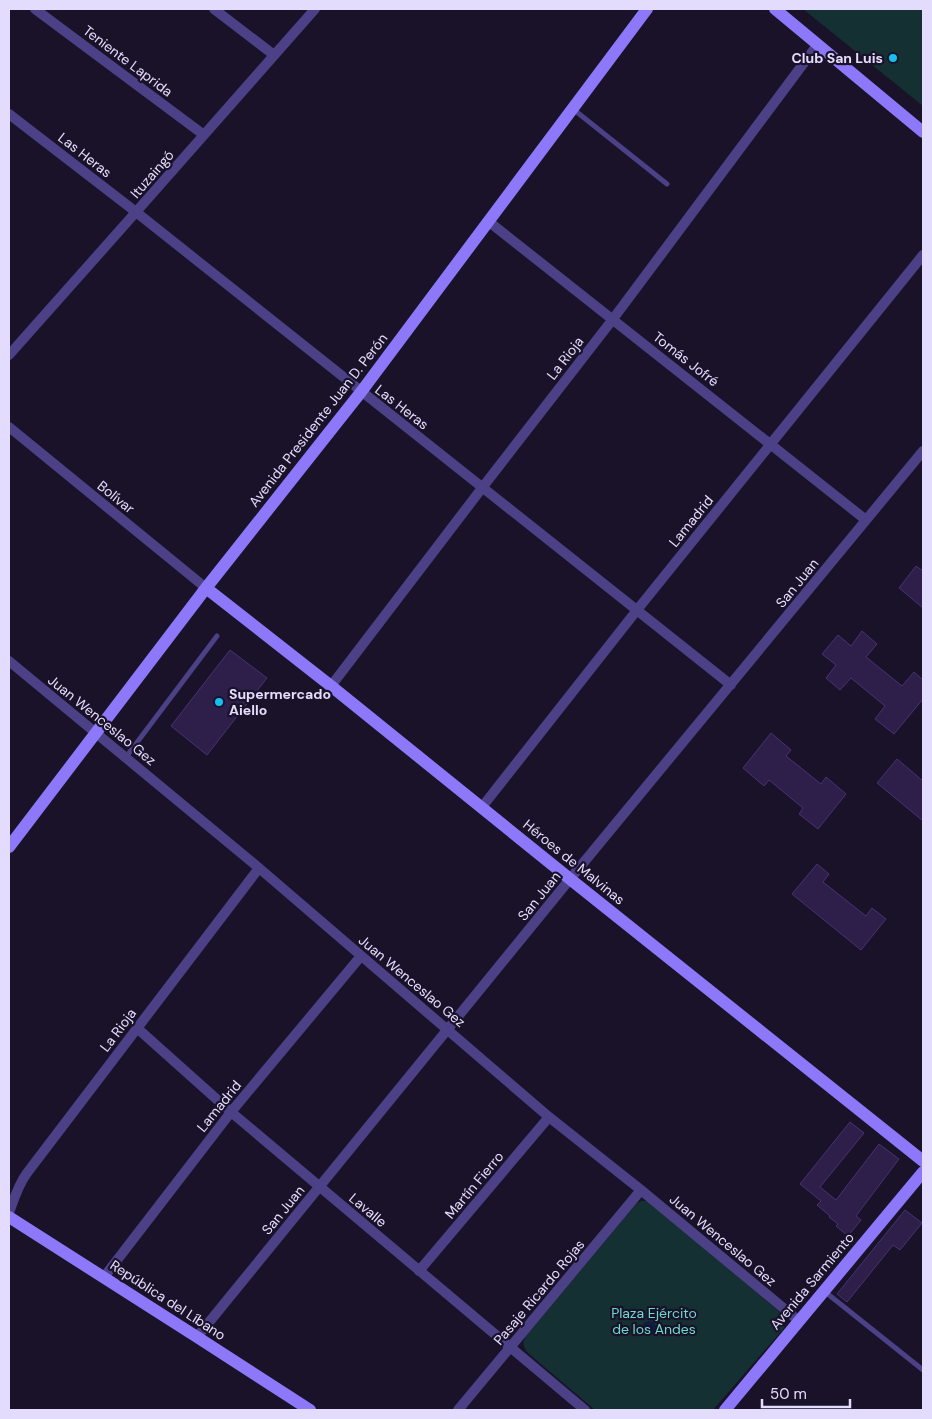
<svg xmlns="http://www.w3.org/2000/svg" width="932" height="1419" font-family="'DM Sans',sans-serif">
  <style>
    .green { fill: #153033 }
    .water { fill: #0e1b47 }
    .building { fill: #2d1f49; stroke: #483274 }
    .lines { fill: none; stroke-linecap: round; stroke-linejoin: round }
    .lane { stroke: #4c4086; stroke-width: 5 }
    .street { stroke: #4c4086; stroke-width: 10 }
    .secondary { stroke: #8c78f8; stroke-width: 12 }
    .poi-dot { fill: #13bff3; stroke: #191229; stroke-width: 2 }
    .labels { text-anchor: middle; dominant-baseline: central; stroke-width: 4.5; stroke-linejoin: round; paint-order: stroke }
    .poi-label { font-size: 14px; font-weight: bold; fill: #e4dcfd; stroke: #191229; text-anchor: end }
    .street-label { font-size: 14px; fill: #e4dcfd; stroke: #191229 }
    .park-label { font-size: 14px; fill: #6bdbce; stroke: #191229 }
  </style>
  <rect width="100%" height="100%" fill="#191229"/>
  <path class="green" d="M803,9h120v97z
    M641,1201h7l3,2 131,111 3,5 -1,9 -71,82h-118l-67,-57c-5,-6 -6,-10 -2,-17l110,-132z"/>
  <path class="water" d="M642 1328a7 7 0 1 1 14 0a7 7 0 1 1-14 0Z"/>
  <path class="building" d="M916,566l7,5v37l-24,-20z
    M862,631l15,13 -11,13 36,29 12,-14 9,8v19l-29,35 -19,-15 10,-13 -34,-28 -11,12 -14,-12 10,-13 -14,-11 16,-19 13,11z
    M230,650l37,28 -60,77 -36,-29z
    M771,733l20,17 -5,6 35,28 5,-7 20,17 -28,35 -19,-15 4,-6 -34,-28 -5,6 -21,-18z
    M897,759l26,22v40l-46,-38z
    M817,864l12,10 -6,8 43,34 6,-8 14,11 -25,31 -69,-56z
    M850,1122l14,11 -44,54 16,13 43,-56 20,15 -43,57 5,4 -13,16 -12,-10 2,-2 -9,-7 1,-1 -13,-11 4,-4 -21,-17z
    M905,1210l17,13 -22,27 -7,-5 -46,57 -10,-8z"/>
  <g class="lines">
    <path class="lane" d="M573,109l94,75
      M126,757l91,-121
      M824,1291l99,79"/>
    <path class="street" d="M35,9l169,126
      M214,9l60,46
      M9,114l127,98 595,473
      M488,221l378,299
      M9,355l127,-143 179,-203
      M9,427l197,161
      M9,661l250,207 290,249 92,73 158,131
      M331,686l151,-198 131,-169 205,-275
      M482,807l155,-197 286,-355
      M137,1028l94,84 354,298
      M9,1213c5,-14 9,-28 18,-40l232,-305
      M419,1271l130,-154
      M104,1277l127,-165 130,-156
      M197,1337l373,-458 353,-428
      M458,1410l183,-220"/>
    <path class="secondary" d="M775,9l148,123
      M206,588l125,98 239,193 353,282
      M9,847l197,-259 155,-196 286,-383
      M9,1217l188,120 113,73
      M725,1410l198,-238"/>
  </g>
  <g class="poi-dot">
    <circle cx="893" cy="58" r="5"/>
    <circle cx="219" cy="702" r="5"/>
  </g>
  <g class="labels">
    <g class="poi-label">
      <text x="883" y="58">Club San Luis</text>
      <text x="229" y="694" text-anchor="start">Supermercado<tspan x="229" dy="16">Aiello</tspan></text>
    </g>
    <g class="street-label">
      <text transform="translate(128 61) rotate(37)">Teniente Laprida</text>
      <text transform="translate(85 155) rotate(38)">Las Heras</text>
      <text transform="translate(152 174) rotate(-49)">Ituzaingó</text>
      <text transform="translate(565 358) rotate(-52)">La Rioja</text>
      <text transform="translate(686 359) rotate(38)">Tomás Jofré</text>
      <text transform="translate(402 407) rotate(38)">Las Heras</text>
      <text transform="translate(318 420) rotate(-52)">Avenida Presidente Juan D. Perón</text>
      <text transform="translate(116 497) rotate(39)">Bolívar</text>
      <text transform="translate(691 521) rotate(-51)">Lamadrid</text>
      <text transform="translate(797 583) rotate(-51)">San Juan</text>
      <text transform="translate(102 720) rotate(39)">Juan Wenceslao Gez</text>
      <text transform="translate(574 862) rotate(39)">Héroes de Malvinas</text>
      <text transform="translate(539 896) rotate(-51)">San Juan</text>
      <text transform="translate(412 981) rotate(40)">Juan Wenceslao Gez</text>
      <text transform="translate(118 1030) rotate(-53)">La Rioja</text>
      <text transform="translate(219 1106) rotate(-51)">Lamadrid</text>
      <text transform="translate(474 1185) rotate(-50)">Martín Fierro</text>
      <text transform="translate(283 1210) rotate(-51)">San Juan</text>
      <text transform="translate(368 1210) rotate(40)">Lavalle</text>
      <text transform="translate(723 1240) rotate(40)">Juan Wenceslao Gez</text>
      <text transform="translate(812 1281) rotate(-50)">Avenida Sarmiento</text>
      <text transform="translate(539 1292) rotate(-50)">Pasaje Ricardo Rojas</text>
      <text transform="translate(168 1300) rotate(33)">República del Líbano</text>
    </g>
    <g class="park-label">
      <text x="654" y="1313">Plaza Ejército<tspan x="654" dy="16">de los Andes</tspan></text>
    </g>
  </g>
  <rect width="932" height="1419" fill="none" stroke="#e4dcfd" stroke-width="20"/>
  <path d="M762 1399v8h88v-8" fill="none" stroke="#e4dcfd" stroke-width="2.5"/>
  <text x="770" y="1399" font-size="15" fill="#e4dcfd" stroke="#191229" stroke-width="4" paint-order="stroke">50 m</text>
</svg>
